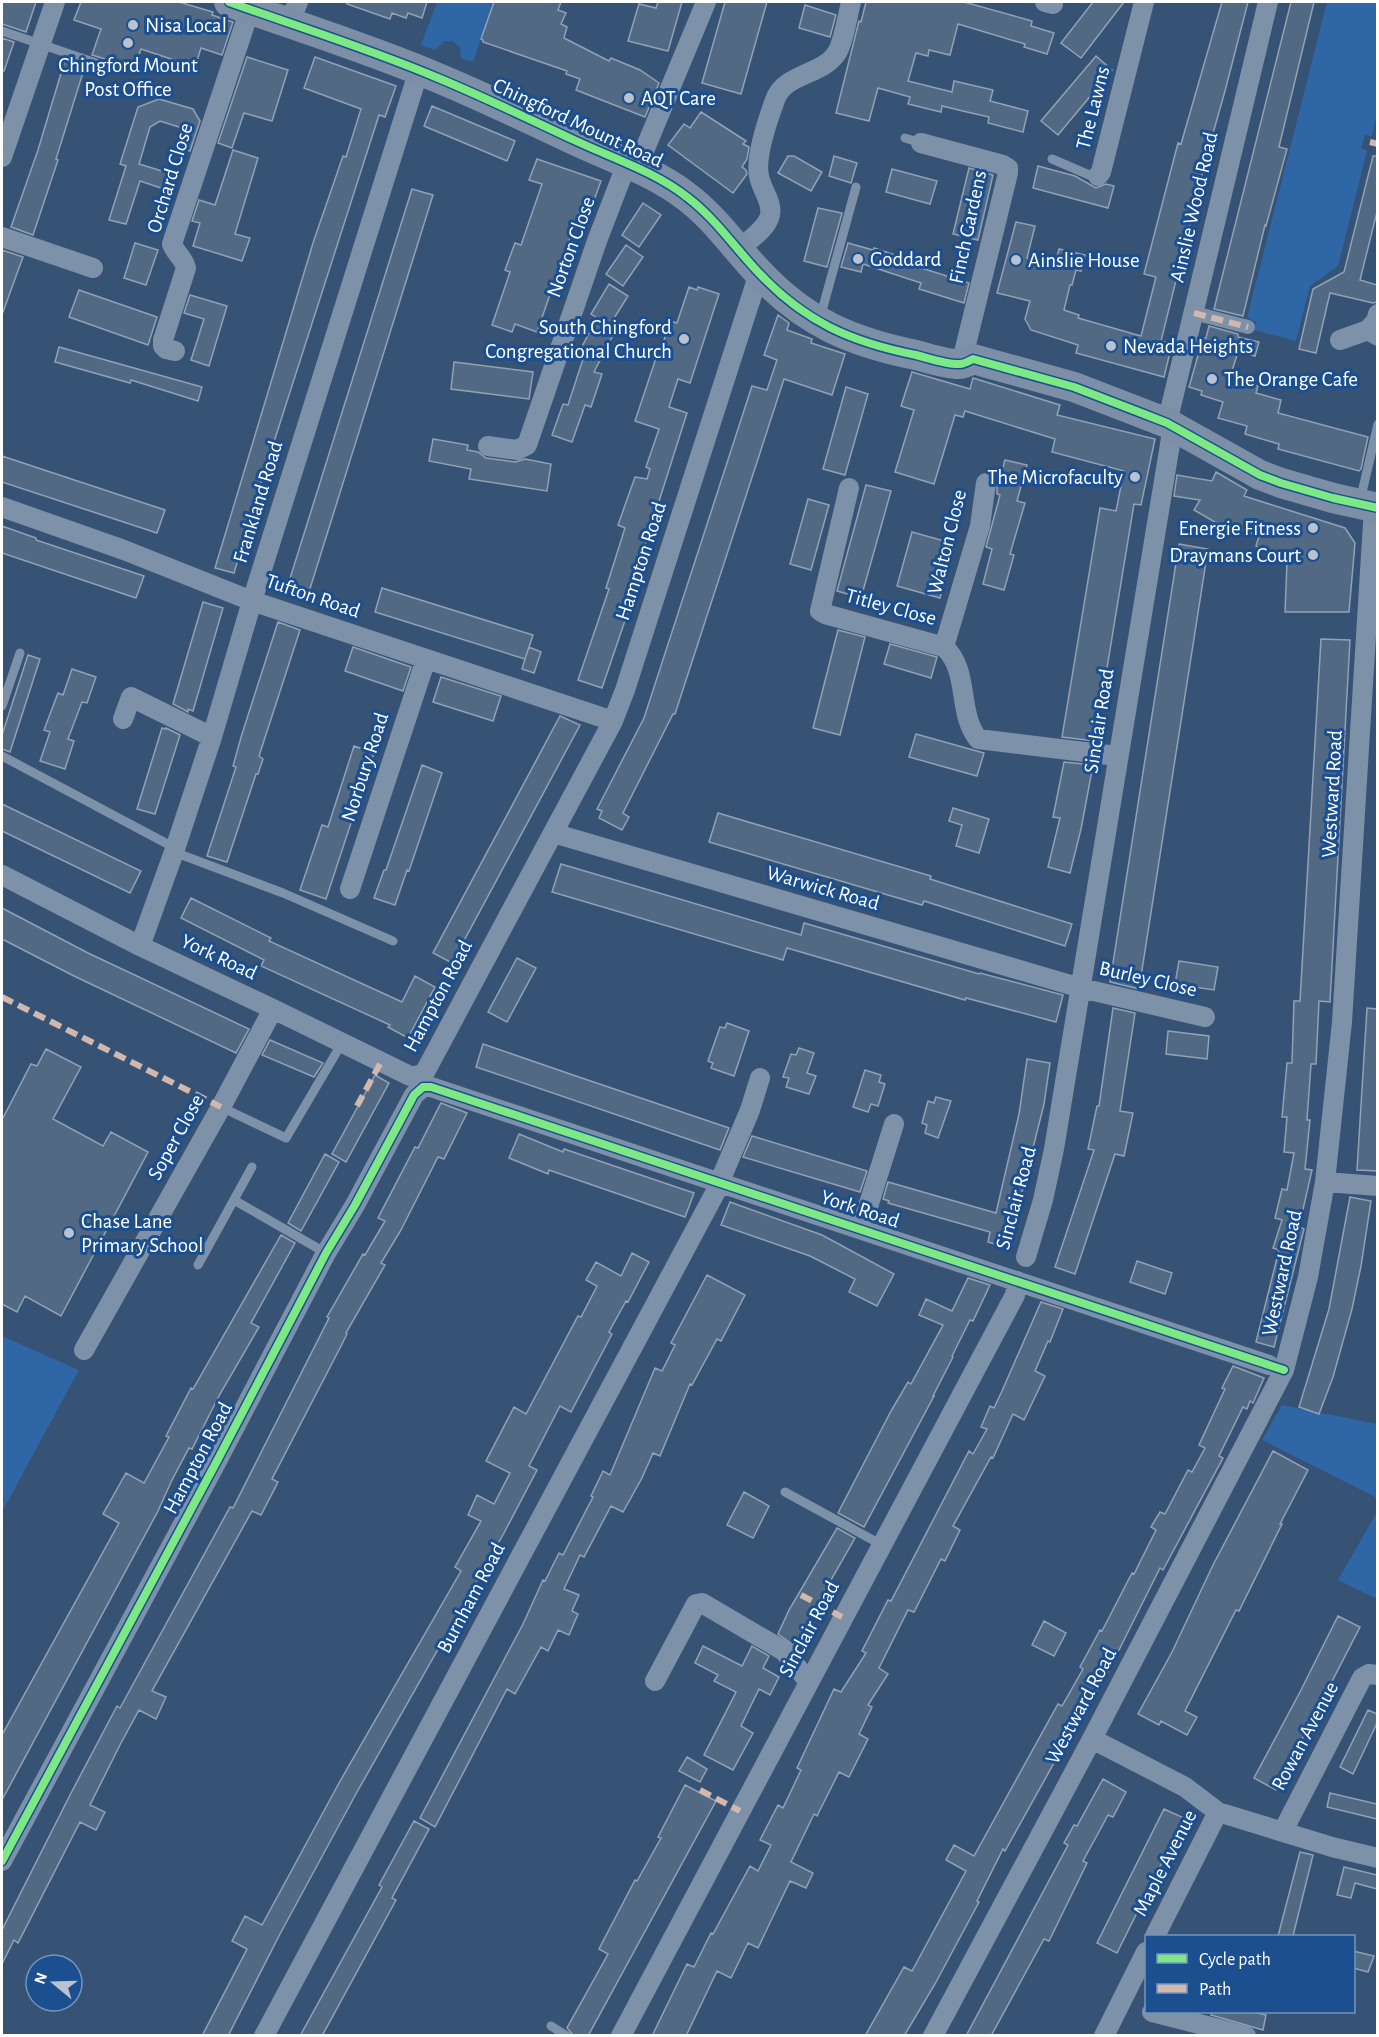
<svg xmlns="http://www.w3.org/2000/svg" width="1379" height="2037" font-family="'Alegreya Sans',sans-serif">
  <style>
    .green { fill: #2f66a5 }
    .building { fill: #526984; stroke: #92a2b6; stroke-width: 1.5 }
    .lines { fill: none; stroke-linecap: round; stroke-linejoin: round }
    .service { stroke: #7d92a8; stroke-width: 9 }
    .pedestrian { stroke: #7d92a8; stroke-width: 14 }
    .minor { stroke: #7d92a8; stroke-width: 20 }
    .primary { stroke: #7d8ea7; stroke-width: 30 }
    .quiet { stroke: #d1b7ad; stroke-width: 6; stroke-dasharray: 12 6; stroke-linecap: butt }
    .cycleway-casing { stroke: #1b4f8f; stroke-width: 11 }
    .cycleway { stroke: #7ce984; stroke-width: 8 }
    .poi-dot { fill: #b9c2ce; stroke: #1b4f8f; stroke-width: 2 }
    .labels { text-anchor: middle; dominant-baseline: central; stroke-width: 6; stroke-linejoin: round; paint-order: stroke }
    .poi-label { font-size: 21px; fill: #fff; stroke: #1b4f8f; text-anchor: start }
    .street-label { font-size: 21px; fill: #fff; stroke: #1b4f8f }
  </style>
  <rect width="100%" height="100%" fill="#365274"/>
  <path class="green" d="M437,2h57l-21,60 -12,-4 -1,-11 -8,-6h-8l-9,9 -14,-5z
    M1327,2h50v111l-5,23 -7,-1 -4,13 6,3 -29,115 -28,20 -14,55 -43,-11 3,-8 -9,-4z
    M2,1336l77,34 -77,142z
    M1282,1405l95,19v74l-115,-58z
    M1377,1512v87l-39,-19z"/>
  <path class="building" d="M2,2h34l-10,30 -24,-8z
    M81,2h98l34,10 -1,3 21,7 -11,33 -21,-7 -6,19 -54,-18 -8,23 -24,-8 -4,-5 -13,-4 9,-26 -27,-9z
    M347,2h80l-5,16 -14,-5 -2,5 -14,-5 -2,6 -43,-15z
    M494,2h67l-3,8 8,3 -5,11 6,3 -3,11 45,23 2,-3 29,12 19,13 -14,34 -69,-27 4,-11 -14,-5 1,-3 -84,-29v-2l-2,-1z
    M658,2h24l-14,49 -40,-10 11,-37 17,4z
    M725,2h42l-26,92 -39,-11z
    M866,2h98l68,19 -1,5 23,7 -7,21 -23,-7 1,-3 -67,-20 -8,31 -21,-5 -1,6 -12,-3 -8,28 44,11 2,-11 39,9 -3,11 38,10 -5,21 -35,-9 1,-6 -22,-5 -25,-6 -1,6 -33,-8 2,-7 -32,-9 -9,33 -33,-8 23,-92 2,1z
    M1093,2h31l-43,56 -20,-15z
    M1222,2h26l-23,89 -17,60 -47,190 11,3 -8,33 -88,-24 2,-8 -47,-15 -6,-11 5,-18 -33,-8 19,-71 19,4 -8,32 28,7 4,-16 26,6 -4,16 -5,-1 -4,15h-2l-6,25 15,5 -1,3 63,18 15,-59 -12,-3 34,-131 3,1z
    M1291,2h23l-35,145 8,2 -21,77 -1,-1 -22,91 -29,-7z
    M805,5l31,10 -6,22 -31,-9z
    M2,38l12,4 -10,29 -2,-1z
    M1096,56l16,14 -54,65 -17,-14z
    M247,57l41,13 -16,51 -28,-8 -12,35 -14,-5z
    M315,57l81,29 -11,31 -6,-2 -116,361 -29,97 -19,-5 98,-325 30,-87 3,1 15,-48 -57,-21z
    M65,60l20,6 -29,93 2,1 -25,75 -22,-8 27,-77z
    M159,99l34,10 7,12 -10,30 -14,-4 6,-19 -22,-7 -10,6 -11,37 36,11 -5,16 -30,-10 -14,43 -17,-4 17,-54 -6,-2 18,-57z
    M432,106l83,35 -8,20 -83,-35z
    M701,112l45,29 -3,3 6,3 -2,12 -5,8 4,3 1,4 -14,19 -65,-48 16,-21 6,4z
    M233,150l25,8 -23,76 15,4 -8,23 -49,-15 7,-23 -8,-2 7,-21 16,5z
    M788,156h6l28,16 -11,19 -33,-18z
    M834,156l23,7 -6,20 -22,-7z
    M1373,156h4v56l-17,68 17,5v17l-4,1 -43,-10 -14,60 -17,-4 14,-60 31,-17z
    M537,159l64,22 -8,22 -10,-3 -46,132 -22,-8 -3,8 -20,-7 18,-53 -5,-2 10,-27 6,2 21,-61 -13,-4z
    M1038,166l37,10 21,12 10,-4 8,2 -6,22 -75,-20z
    M969,168l24,7 -15,65 -25,-6z
    M892,169l45,12 -7,23 -44,-12z
    M412,189l21,6 -125,400 -21,-7z
    M643,203l18,12 -22,32 -17,-12z
    M818,208l24,5 -15,54 -23,-6z
    M135,243l23,7 -12,35 -22,-7z
    M848,243l25,7 1,-2 42,14 -1,4 54,17 -5,20 -45,-14 2,-6 -58,-19 -2,8 -20,-5z
    M626,245l17,12 -20,29 -17,-12z
    M2,250l21,7 -20,55h-1z
    M609,284l19,12 -22,35 7,4 -19,37 8,2 -11,33 -6,-2 -13,37 -20,-7 11,-31 5,1 15,-46 -6,-3 20,-38 -6,-4z
    M689,287l8,3 1,-3 21,7 -29,89 -12,-4 -9,28 18,6 -59,186 4,1 -30,88 -24,-8 31,-91 -3,-1 19,-60 -7,-3 17,-48 12,2 3,-10 -4,-2 13,-38 -24,-8 22,-66 2,1 11,-35 7,2z
    M79,290l78,27 -9,28 -79,-28z
    M190,295l37,11 -18,60 -18,-6 13,-41 -20,-6z
    M778,315l11,8 -2,7 25,9 -1,4 34,11 -13,41 -48,-16 -109,335h-2l-50,99 6,4 -7,13 -23,-12 3,-7 -5,-2 47,-91 108,-332 15,4 10,-30 -13,-5z
    M1209,326l29,8v3l21,5 -4,14 -17,-4 -8,25 28,9 -2,7 25,7 -3,13 90,24 -7,32 -2,2 -81,-22 1,-5 -34,-10 2,-8 -29,-8 5,-16 -22,-7 1,-4 -13,-4 14,-49h3z
    M59,347l143,40 -4,14 -67,-21 -1,3 -75,-21z
    M454,362l79,10 -4,27 -78,-10z
    M912,372l58,17 3,-11 87,27 -3,10 98,24 -14,66 -7,-1 -39,237 -33,-4 38,-229 16,3 8,-40 -72,-19 3,-13 -90,-28 -2,6 -8,-2 -21,69 -39,-12 19,-62 -13,-4z
    M846,387l22,7 -23,81 -22,-6z
    M433,439l35,6 -1,5 11,2 8,6 29,4 10,-3 26,5 -4,27 -78,-12 2,-10 -42,-8z
    M2,456l163,54 -8,23 -155,-51z
    M1005,460l22,5 -10,36 8,2 -15,51 4,1 -10,35 -21,-6 9,-35 -6,-2 14,-52 -3,-1v-6z
    M1216,472l31,18 -3,6 101,32 10,15 -6,69h-64l2,-50 -31,-16 3,-10 -32,-11 -2,3 -31,-18 6,-10 -26,-4 3,-21 35,6z
    M866,485l25,6 -30,107 -24,-7z
    M808,499l21,6 -18,65 -21,-6z
    M2,526l34,12v2l108,36 -8,22 -134,-45z
    M912,532l43,12 -15,54 -43,-12z
    M1179,544l29,5 -69,440 -29,-7z
    M382,588l151,47 -8,24 4,-12 12,5 -7,21 -12,-4 3,-10 -150,-47z
    M203,602l20,6 -30,103 -5,-2v3l-15,-8z
    M278,622l22,8 -41,126 4,3 -5,15h-2l-29,88 -20,-6 29,-89 -3,-1 9,-32z
    M838,630l27,7 -25,98 -27,-7z
    M1321,639l29,1 -20,362 -11,-1 -3,63h-5l-4,56h3l-5,49 7,1 -13,57 5,2 -30,118 -18,-5 23,-92 -6,-2 9,-28 -7,-2 7,-29 5,1 7,-37 -10,-1 3,-35h-5l5,-54h5l2,-62h6z
    M890,644l47,13 -6,21 -47,-14z
    M353,647l58,20 -8,24 -58,-20z
    M28,655l12,4 -30,93 -8,-3v-14z
    M72,669l24,8 -9,26 -5,-1 -14,37 6,2 -9,28 -25,-8 10,-29 -6,-2 14,-37 5,2z
    M441,677l60,19 -8,25 -60,-19z
    M560,716l20,9 -128,238 -19,-10z
    M162,728l4,1v-1l14,7 -25,79 -18,-5z
    M916,734l68,19 -7,23 -68,-19z
    M354,746l20,7 -48,146 -26,-9 22,-65 6,2z
    M1064,762l29,3 -12,64 -11,44 -22,-6 12,-49 -7,-1z
    M422,765l20,8 -33,98 -2,-1 -12,35 -21,-7 10,-28h2z
    M2,804l139,67 -11,22 -128,-62z
    M953,808l36,11 -10,34 -23,-7 6,-21 -13,-4z
    M718,813l213,63 -1,3 142,45 -7,22 -141,-45 -2,4 -213,-63z
    M561,864l240,71 3,-12 175,51 1,-1 83,22 -7,27 -90,-24 -1,2 -178,-52 -4,12 -231,-68z
    M191,898l80,40 -2,3 133,61 13,-26 20,11 -27,51 -20,-11 2,-2 -129,-59 3,-6 -83,-42z
    M2,908l86,45 161,76 -13,24 -162,-77 -72,-37z
    M517,958l19,10 -29,54 -19,-10z
    M1179,961l39,6 -4,23 -39,-6z
    M1113,1008l22,5 -15,98 13,2 -9,43 -9,-2 -40,120 -20,-7 39,-117 -6,-1 9,-43h2z
    M1367,1008l10,1v162l-20,-1z
    M727,1023l22,8 -15,45 -23,-8 2,-5 -5,-2 12,-34 5,1z
    M1168,1031l41,5 -2,23 -41,-5z
    M270,1040l53,23 -9,14 -52,-22z
    M483,1044l90,31 156,53 -9,22 -229,-78 -15,-5z
    M799,1048l15,5 -7,20 9,3 -7,18 -23,-7 3,-9 -6,-1 8,-23 5,1z
    M46,1049l35,18 -28,52 50,27 8,-14 37,20 -87,164 -36,-20 -8,16 -15,-8v-184l29,-56 6,2z
    M1027,1059l23,4 -6,41 -36,144 -20,-6 2,-10 -102,-29 1,-2 -6,-2 5,-17 108,31 23,-99z
    M865,1070l16,5 -2,7 6,2 -7,22 -7,-2 -3,8 -15,-5z
    M375,1075l14,8 -43,79 -14,-8z
    M936,1097l15,4 -13,37 -13,-5 2,-8 -5,-2 6,-22 6,2z
    M441,1103l26,10 -23,46 -6,-2 -37,73 -20,33 4,2 -39,68 1,1 -7,14 -68,131 6,3 -17,33 -9,-4 -100,180 14,6 -10,22 -17,-9 -18,33 -31,62 15,7 -9,18 -16,-8 -62,121 -4,-3 -12,24v-34l68,-135 47,-89 3,2 110,-201 3,1 96,-190 -2,-1 36,-63 2,1 20,-34 -7,-3 37,-71 3,1z
    M519,1134l44,18 1,-3 130,44 -9,24 -136,-47 -1,4 -39,-16z
    M752,1136l115,35 -7,21 -117,-35z
    M325,1154l14,8 -38,69 -13,-8z
    M1350,1197l21,4 -10,65 -9,43 -19,68 -14,37 -20,-7 30,-98z
    M730,1202l92,33 72,39 -17,32 -28,-14 6,-13 -45,-23 -89,-31z
    M281,1235l14,8 -44,80 8,4 -39,67 -28,55 -3,-1 -17,32 -14,31 -156,289v-65l117,-212 -16,-9 23,-41 18,10 25,-46 -3,-1 25,-48 2,1z
    M632,1253l17,9 -21,40 -2,-1 -17,31 3,2 -41,78 -11,-6 -31,60 8,4 -33,63 -147,259 -77,142 -52,102h-26l45,-87 -15,-8 13,-25 17,9 77,-142 122,-212 -6,-4 26,-46 -13,-6 9,-20 17,9 16,-31 -24,-12 28,-54 12,7 52,-98 3,1 16,-31 -11,-6 10,-18 25,14z
    M1137,1261l35,12 -7,21 -35,-12z
    M707,1275l38,20 -24,46 -4,-2 -25,46 -2,-1 -30,72 -7,-3 -11,25 -19,34 -12,-6 -27,51 -4,-2 -16,34 15,6 -7,16 6,3 -9,21 -11,-5 -10,21 -7,-4 -26,47 -8,-5 -72,138 -15,-9 103,-194 20,-44 2,1 14,-28 4,2 30,-58 -2,-1 12,-25 7,4 45,-107 7,3 13,-26 -4,-2z
    M968,1278l22,7 -17,36 -3,-1 -18,36 1,1 -20,39h1l-70,131 -26,-14 53,-102 17,-29 3,2 32,-59 -24,-10 7,-16 26,12z
    M1041,1302l22,7 -13,33 -2,-1 -13,30 10,5 -21,44 -11,-6 -20,44 -2,-1 -38,69 7,4 -15,31 -4,-2 -27,53 -6,-2 -29,58 9,6 -20,31 4,2 -13,27 9,5 -19,38 -10,-5 -22,44 -3,-2 -23,48 22,11 -7,15 -16,-7 -32,67 -10,-5 -17,35 -14,-7 -31,65h-34l35,-72 7,3 17,-34 2,1 37,-68 8,5 13,-26 -11,-5 18,-35 5,3 18,-38 -4,-2 37,-79 7,3 25,-39 -4,-2 26,-51 3,1 78,-150 4,3 14,-25 -6,-2 9,-21 4,2 8,-17z
    M1233,1366l31,12 -11,25 -3,-2 -3,8 -4,-2 -24,49 4,2 -60,112 -3,-2 -56,112 -18,30 -2,-1 -79,142 -2,-2 -26,52 2,1 -44,82 -31,52h-39l39,-69 8,4 54,-100 -20,-11 8,-15 20,11 84,-152 4,2 21,-37 -3,-2 20,-37 2,1 30,-58 2,1 22,-44 -5,-3 9,-15 5,2 23,-44 4,2 13,-24 -6,-3 26,-56 -3,-1z
    M1273,1451l35,19 -28,54h2l-43,87 -3,-1 -51,101 12,6 -10,18 -26,-14 -2,4 -21,-11 34,-62 41,-87z
    M744,1492l25,14 -16,32 -26,-13z
    M837,1528l18,10 -40,70 2,1 -21,38 -18,-13 11,-24z
    M1338,1616l22,11 -84,163 -22,-12 46,-86z
    M1044,1621l22,12 -12,23 -22,-11z
    M703,1646l39,20 10,-20 17,10 -6,12 16,9 -9,18 -11,-6 -18,37 12,7 -20,37 -29,-15 32,-63 -22,-11 4,-6 -23,-12z
    M1368,1710l9,4v9l-24,51 -13,-7z
    M687,1757l20,12 -7,13 -21,-11z
    M1103,1779l23,13 -13,25 -5,-2 -8,15 -17,31 4,2 -38,78 -5,-2 -53,97h-25l102,-191 -4,-2 10,-18 3,1z
    M685,1785l31,16 -128,235h-14l-7,-8 41,-74 -9,-5 36,-69 2,1 24,-43 -3,-1z
    M1330,1793l47,11v15l-50,-12z
    M1164,1809l20,9 -67,135 -20,-10z
    M414,1821l15,8 -37,69 4,2 -74,136h-22l82,-149 -3,-2z
    M1300,1852l13,3 -20,81h-15z
    M1344,1867l33,8v14l-22,-6 -4,15 -14,-3z
    M1353,1951l21,5 -6,16 -15,-4z
    M1212,2012h41l13,3 -3,15 -52,-15z"/>
  <g class="lines">
    <path class="service" d="M2,31l100,34
      M905,138l16,5
      M1052,159l42,18 4,-1
      M820,318l36,-131
      M1360,501l18,-77
      M2,706l18,-53
      M2,756l173,92
      M174,852l109,41 110,48
      M221,1107l65,31 56,-95
      M234,1200l92,53
      M198,1265l54,-98
      M785,1492l97,53
      M551,2026l16,10"/>
    <path class="pedestrian" d="M1194,313l54,14"/>
    <path class="minor" d="M1045,2l8,2
      M289,23l9,-21
      M921,143l82,22 5,3v5l-47,192
      M2,157l53,-155
      M637,168l69,-166
      M1098,176l3,-4 43,-170
      M2,237l91,31
      M739,249c10,-9 28,-20 31,-34 3,-13 -9,-26 -11,-39 -4,-19 9,-57 16,-76 8,-26 47,-25 61,-46 7,-9 12,-40 15,-52
      M1378,314l-2,7 -8,9 10,6
      M1340,340l28,-10
      M175,351l-9,-2 -3,-3v-6l23,-72c-2,-10 -11,-15 -14,-24l78,-235
      M1167,423l101,-421
      M488,446l29,4 10,-5 70,-204 30,-78
      M849,488l-29,123 5,3 119,33c26,23 13,66 34,92l139,17
      M2,507l122,43 128,51 361,120
      M944,647l36,-121 6,-43
      M123,719l8,-22 81,40
      M553,833l528,155 124,29
      M2,875l138,71 133,63 137,67h7l8,-4 188,-351 12,-31 134,-417
      M350,889l76,-230
      M140,946l34,-94 38,-115 40,-136 167,-531
      M1325,1182l53,4
      M861,1229l33,-105
      M1026,1257l17,-57 11,-51 119,-723
      M84,1350l137,-243 52,-98
      M655,1681l41,-77 6,-1 82,48 24,30
      M1092,1739l93,48 33,25 114,35 46,11
      M1283,1831l79,-153 7,-4 9,1
      M2,1861l215,-400 109,-208 29,-48 59,-110 9,-8h8l838,278
      M1155,1936l63,-124
      M1152,2012l94,24
      M264,2036l451,-843 35,-83 10,-32
      M621,2036l394,-741 2,-14
      M933,2036l159,-297 192,-369 24,-93 17,-95 17,-160 32,-515
      M1104,2036l42,-84"/>
    <path class="primary" d="M229,2c70,25 141,47 209,76 46,19 91,41 136,62 38,18 80,31 113,57 28,21 48,51 72,76 46,49 92,69 157,82 12,3 32,10 44,9 4,0 9,-3 13,-5l101,28 70,27 23,9 93,52 21,8 52,15 45,10"/>
    <path class="quiet" d="M1370,142l8,2
      M1194,313l54,14
      M2,997l219,110
      M357,1106l24,-44
      M801,1595l41,22
      M700,1790l40,21"/>
    <g class="cycleway-casing">
      <path id="cycleway" d="M229,2c70,25 141,47 209,76 46,19 91,41 136,62 38,18 80,31 113,57 28,21 48,51 72,76 46,49 92,69 157,82 12,3 32,10 44,9 4,0 9,-3 13,-5l101,28 70,27 23,9 93,52 21,8 52,15 45,10
        M2,1861l215,-400 109,-208 29,-48 59,-110 9,-8h8l853,283"/>
    </g>
    <use href="#cycleway" class="cycleway"/>
  </g>
  <g class="poi-dot">
    <circle cx="133" cy="25" r="6"/>
    <circle cx="128" cy="43" r="6"/>
    <circle cx="629" cy="98" r="6"/>
    <circle cx="858" cy="259" r="6"/>
    <circle cx="1016" cy="260" r="6"/>
    <circle cx="684" cy="339" r="6"/>
    <circle cx="1111" cy="346" r="6"/>
    <circle cx="1212" cy="379" r="6"/>
    <circle cx="1135" cy="477" r="6"/>
    <circle cx="1313" cy="528" r="6"/>
    <circle cx="1313" cy="555" r="6"/>
    <circle cx="69" cy="1233" r="6"/>
  </g>
  <g class="labels">
    <g class="poi-label">
      <text x="145" y="25">Nisa Local</text>
      <text x="128" y="65" text-anchor="middle">Chingford Mount<tspan x="128" dy="24">Post Office</tspan></text>
      <text x="641" y="98">AQT Care</text>
      <text x="870" y="259">Goddard</text>
      <text x="1028" y="260">Ainslie House</text>
      <text x="672" y="327" text-anchor="end">South Chingford<tspan x="672" dy="24">Congregational Church</tspan></text>
      <text x="1123" y="346">Nevada Heights</text>
      <text x="1224" y="379">The Orange Cafe</text>
      <text x="1123" y="477" text-anchor="end">The Microfaculty</text>
      <text x="1301" y="528" text-anchor="end">Energie Fitness</text>
      <text x="1301" y="555" text-anchor="end">Draymans Court</text>
      <text x="81" y="1221">Chase Lane<tspan x="81" dy="24">Primary School</tspan></text>
    </g>
    <g class="street-label">
      <text transform="translate(1093 108) rotate(-76)">The Lawns</text>
      <text transform="translate(578 123) rotate(25)">Chingford Mount Road</text>
      <text transform="translate(170 178) rotate(-73)">Orchard Close</text>
      <text transform="translate(1194 207) rotate(-77)">Ainslie Wood Road</text>
      <text transform="translate(968 227) rotate(-78)">Finch Gardens</text>
      <text transform="translate(571 247) rotate(-70)">Norton Close</text>
      <text transform="translate(258 502) rotate(-73)">Frankland Road</text>
      <text transform="translate(947 542) rotate(-76)">Walton Close</text>
      <text transform="translate(641 561) rotate(-72)">Hampton Road</text>
      <text transform="translate(313 596) rotate(19)">Tufton Road</text>
      <text transform="translate(891 607) rotate(15)">Titley Close</text>
      <text transform="translate(1099 721) rotate(-81)">Sinclair Road</text>
      <text transform="translate(365 767) rotate(-72)">Norbury Road</text>
      <text transform="translate(1332 794) rotate(-87)">Westward Road</text>
      <text transform="translate(823 888) rotate(16)">Warwick Road</text>
      <text transform="translate(219 957) rotate(25)">York Road</text>
      <text transform="translate(1148 979) rotate(13)">Burley Close</text>
      <text transform="translate(438 996) rotate(-62)">Hampton Road</text>
      <text transform="translate(176 1137) rotate(-61)">Soper Close</text>
      <text transform="translate(1016 1198) rotate(-75)">Sinclair Road</text>
      <text transform="translate(860 1209) rotate(18)">York Road</text>
      <text transform="translate(1282 1273) rotate(-78)">Westward Road</text>
      <text transform="translate(198 1458) rotate(-62)">Hampton Road</text>
      <text transform="translate(471 1598) rotate(-62)">Burnham Road</text>
      <text transform="translate(809 1629) rotate(-62)">Sinclair Road</text>
      <text transform="translate(1081 1706) rotate(-62)">Westward Road</text>
      <text transform="translate(1305 1736) rotate(-62)">Rowan Avenue</text>
      <text transform="translate(1165 1863) rotate(-63)">Maple Avenue</text>
    </g>
  </g>
  <rect width="1379" height="2037" fill="none" stroke="#ffffff" stroke-width="6"/>
  <rect x="1145" y="1935" width="210" height="78" fill="#1b4f8f" stroke="#7695bc" stroke-width="1.5"/>
  <rect x="1157" y="1954" width="30" height="9" fill="#7ce984" stroke="#7695bc" stroke-width="1.5"/>
  <text x="1199" y="1965" font-size="18" fill="#ffffff">Cycle path</text>
  <rect x="1157" y="1984" width="30" height="9" fill="#d1b7ad" stroke="#7695bc" stroke-width="1.5"/>
  <text x="1199" y="1995" font-size="18" fill="#ffffff">Path</text>
  <g transform="translate(54 1983) rotate(289)"><circle r="28" fill="#1b4f8f" stroke="#7695bc" stroke-width="1.5"/>
  <path d="M0-4.5L10 22L0 15L-10 22Z" fill="#b9c2ce"/>
  <text y="-9" font-size="16" font-weight="bold" text-anchor="middle" fill="#ffffff">N</text>
  </g>
</svg>
